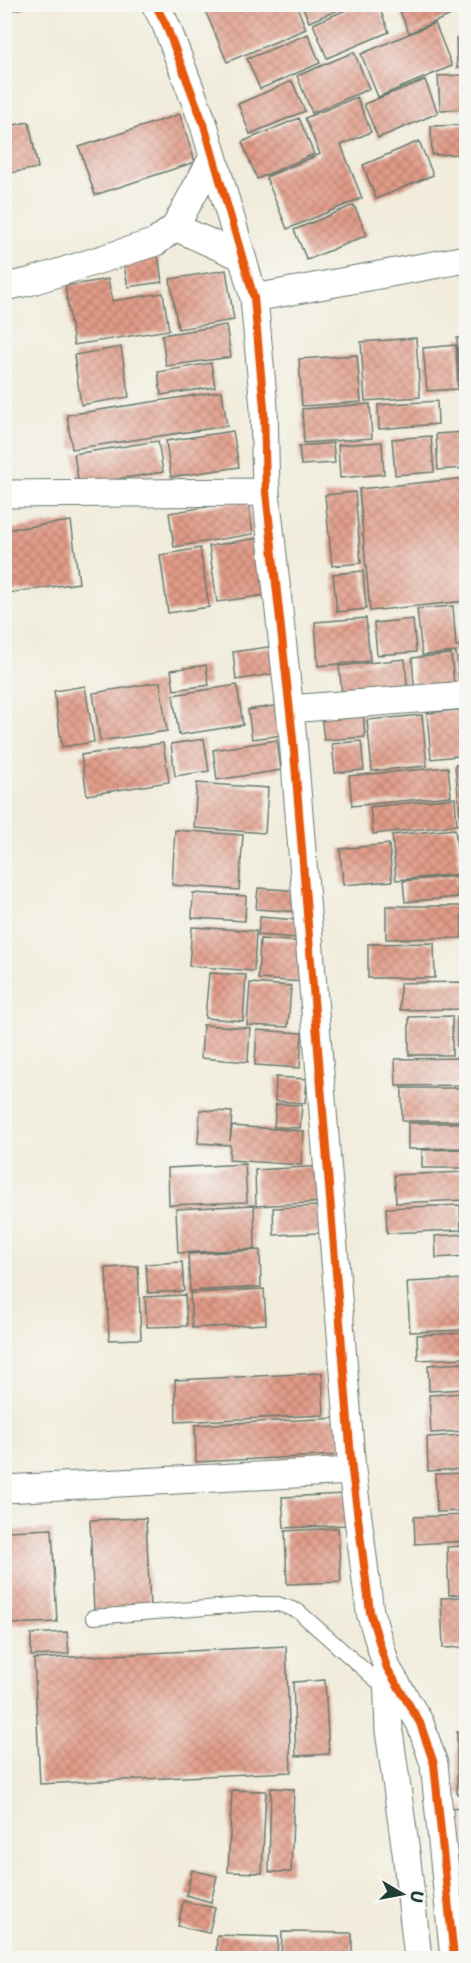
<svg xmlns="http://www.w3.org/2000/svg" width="471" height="1963" font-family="'Playpen Sans',sans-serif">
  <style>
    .building { fill: url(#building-cross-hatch) }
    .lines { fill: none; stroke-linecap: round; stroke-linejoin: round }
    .lane-casing { stroke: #687a6e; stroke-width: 16 }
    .street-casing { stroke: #687a6e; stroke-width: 29 }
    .lane { stroke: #fff; stroke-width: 14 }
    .street { stroke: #fff; stroke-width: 27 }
    .cycleway-casing { stroke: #f6f6f2; stroke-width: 11 }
    .cycleway { stroke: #e8590c; stroke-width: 8 }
  </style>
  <defs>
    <pattern id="building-cross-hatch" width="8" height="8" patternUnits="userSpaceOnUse" patternTransform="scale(1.5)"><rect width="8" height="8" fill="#e29b88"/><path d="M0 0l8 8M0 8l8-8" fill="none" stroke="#b78070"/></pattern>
  </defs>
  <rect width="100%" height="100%" fill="#f6f6f2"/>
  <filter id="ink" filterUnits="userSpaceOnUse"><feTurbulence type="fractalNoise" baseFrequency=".0167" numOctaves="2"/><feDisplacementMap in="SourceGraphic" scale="12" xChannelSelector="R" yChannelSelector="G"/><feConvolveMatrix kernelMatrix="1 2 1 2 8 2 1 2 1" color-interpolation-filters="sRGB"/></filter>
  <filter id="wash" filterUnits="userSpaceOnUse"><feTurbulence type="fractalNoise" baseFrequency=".008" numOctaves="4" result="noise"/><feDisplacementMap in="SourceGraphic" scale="24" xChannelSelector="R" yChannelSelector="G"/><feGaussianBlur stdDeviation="1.35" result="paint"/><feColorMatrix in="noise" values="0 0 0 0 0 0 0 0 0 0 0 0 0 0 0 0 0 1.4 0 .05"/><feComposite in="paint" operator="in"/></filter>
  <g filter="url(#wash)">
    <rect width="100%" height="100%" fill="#f1ecdb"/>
    <g id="blocks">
      <path class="building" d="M4,4h19l1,4 -20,3z
        M219,4h77l10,25 -79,33 -22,-52z
        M360,4h18l11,28 -62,26 -14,-34z
        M397,4h50l4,11 -42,18z
        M302,5h48l-41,17z
        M435,23l17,43 -74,31 -17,-43z
        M4,26l6,22 -6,1z
        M308,34l12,29 -60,26 -13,-30z
        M466,37v30l-9,1 -1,-30z
        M354,52l15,37 -57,24 -15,-37z
        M466,75v34l-26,1 -2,-34z
        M425,80l13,33 -60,25 -14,-34z
        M292,81l13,30 -55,23 -12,-30z
        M357,97l14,35 -30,13 21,53 -75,31 -21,-52 54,-23 -15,-36z
        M180,114l15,48 -100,33 -16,-48z
        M299,118l15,36 -57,25 -15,-37z
        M29,122l9,46 -34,6v-47z
        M466,125v29l-34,1 -1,-29z
        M419,141l14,34 -57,24 -13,-34z
        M354,205l13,30 -60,25 -13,-30z
        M158,254l4,28 -34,5 -5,-27z
        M226,270l8,50 -56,9 -8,-50z
        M108,279l4,22 51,-8 6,37 -95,15 -9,-59z
        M226,325l5,32 -65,9 -4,-31z
        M416,338l4,59 -55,4 -4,-59z
        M457,338h9v48l-6,1z
        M456,345l2,44 -31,2 -4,-43z
        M121,347l8,50 -48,8 -7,-50z
        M357,355l4,47 -59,4 -3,-47z
        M211,363l4,24 -54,8 -3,-23z
        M222,391l5,35 -155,23 -5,-34z
        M437,401l1,23 -59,5 -1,-24z
        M370,404l2,34 -68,5 -2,-34z
        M233,431l6,36 -68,10 -5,-36z
        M466,432v36l-28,2 -2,-36z
        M431,436l3,36 -39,3 -3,-36z
        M158,441l5,31 -84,13 -5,-31z
        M382,442l2,32 -44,4 -2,-33z
        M333,443l2,20 -34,2 -2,-19z
        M466,478v123l-96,10 -11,-122z
        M355,492l6,71 -29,3 -7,-71z
        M248,500l5,34 -79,13 -5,-34z
        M71,521l8,62 -71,10 -4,-27v-36z
        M265,537l8,57 -56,8 -8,-56z
        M200,548l9,59 -41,6 -8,-58z
        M363,571l3,38 -29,3 -4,-38z
        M453,606l3,40 10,-1v43l-6,1 -4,-37 -34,3 -5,-46z
        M466,610v32l-2,1 -3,-32z
        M366,618l4,43 -52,5 -3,-44z
        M413,619l3,33 -39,3 -3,-32z
        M275,646l3,27 -42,7 -3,-28z
        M451,654l4,40 -40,4 -3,-40z
        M405,659l3,38 -65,6 -4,-37z
        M206,665l3,20 -35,5 -3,-20z
        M160,682l7,49 -67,10 -7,-48z
        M237,685l6,40 -64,10 -6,-40z
        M85,686l9,56 -32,5 -8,-56z
        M287,704l4,30 -39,5 -4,-29z
        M466,709v46l-35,4 -4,-46z
        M363,710l2,27 -41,3 -3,-26z
        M422,715l5,51 -55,5 -5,-51z
        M204,739l5,32 -34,5 -4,-32z
        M277,740l4,30 -64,10 -4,-30z
        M361,741l3,29 -29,3 -3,-29z
        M163,743l6,39 -82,13 -6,-40z
        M466,764v58l-5,1 -6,-58z
        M448,767l3,29 -99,10 -3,-30z
        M197,783l71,5 -3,45 -71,-5z
        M455,798l2,27 -84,9 -3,-27z
        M466,824v28h-4l-2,-27z
        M455,829l5,45 -64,6 -4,-45z
        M175,830l68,5 -4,55 -67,-5z
        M389,844l3,37 -49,4 -3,-36z
        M456,876l2,21 -53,5 -2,-21z
        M258,888l44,3 -1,21 -45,-3z
        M193,893l53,3 -1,25 -53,-3z
        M386,906h76v32l-76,1z
        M260,917l38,3v18l-40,-3z
        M192,927l64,4 -2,40 -65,-5z
        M260,939l48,3 -3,40 -47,-3z
        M434,943l1,35h-67v-34z
        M209,973l37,2 -3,46 -38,-3z
        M466,982v27l-66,1v-27z
        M250,983l41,3 -3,41 -41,-2z
        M452,1016v39h-43v-38z
        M457,1017h9v31h-9z
        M203,1025l47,3 -2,34 -47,-4z
        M257,1030l45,3 -2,35 -45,-3z
        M466,1058v27l-70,1 -1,-27z
        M276,1077l31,2 -2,24 -30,-2z
        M402,1088h64v33h-64z
        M276,1104l26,1 -2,23 -26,-1z
        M200,1110l32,2 -2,29 2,-15 72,5 -3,34 -72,-5 1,-15 -32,-2z
        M408,1123h58v25l-58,1z
        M466,1149v19h-44v-18z
        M245,1164l2,38 -78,3 -1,-37z
        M324,1166l1,36 -69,4 -1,-36z
        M466,1172v28l-70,3 -2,-28z
        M254,1205l1,44 -77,4 -2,-44z
        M460,1205l1,25 -74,3 -1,-25z
        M318,1206l1,27 -45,2 -1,-27z
        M466,1234v22l-30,2 -1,-22z
        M260,1250l1,37 -71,4 -2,-37z
        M182,1262l2,29 -36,2 -2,-29z
        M138,1266l3,73 -32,1 -3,-72z
        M466,1279v51l-56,2 -3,-50z
        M264,1289l2,35 -74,4 -2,-35z
        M185,1295l2,31 -40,1 -2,-30z
        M466,1333v25l-48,2 -1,-25z
        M466,1363v26l-37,2 -1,-26z
        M322,1373l2,42 -148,7 -1,-42z
        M466,1393v38l-35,2 -2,-38z
        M339,1418l2,37 -145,7 -1,-37z
        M466,1435v34l-38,2 -1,-34z
        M466,1473v38l-29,1 -2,-38z
        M345,1494l1,31 -62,3 -2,-31z
        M466,1515v26l-51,3 -1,-27z
        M146,1518l4,90 -56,3 -4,-91z
        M338,1528l3,54 -54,2 -2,-53z
        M52,1529l5,93 -45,2 -4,-93z
        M466,1546v48l-17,1 -2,-48z
        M466,1597v50l-23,1 -2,-50z
        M67,1632l2,22 -38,2v-22z
        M286,1646l5,126 -251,12 -6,-125z
        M325,1680l4,74 -33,2 -3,-74z
        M457,1732h9v62h-9z
        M271,1788l23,1 -3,83h-22z
        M232,1790l34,1 -4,82 -34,-1z
        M466,1807v41l-17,1 -3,-41z
        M192,1870l25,6 -6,26 -25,-7z
        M183,1901l32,7 -6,25 -31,-7z
        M282,1932l70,1v25h-71z
        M217,1935l61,2 -1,21h-61z"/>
    </g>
  </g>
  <g filter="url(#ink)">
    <use href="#blocks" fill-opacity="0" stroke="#687a6e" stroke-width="1.5"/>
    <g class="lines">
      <g class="lane-casing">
        <path id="lane" d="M93,1617l162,-13h23l20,7 89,79"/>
      </g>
      <g class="street-casing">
        <path id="street" d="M155,4l11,21 38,100 50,173 10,110 2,84 27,247 59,732 18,141 17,56 33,55 14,41 20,194
          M175,227l67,30
          M4,287l25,-5 127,-40 19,-15 38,-70
          M254,298l212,-39
          M4,494l262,-2
          M290,709l176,-14
          M4,1489l348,-18
          M387,1673l2,58 17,121 12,106"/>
      </g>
      <use href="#lane" class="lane"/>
      <use href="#street" class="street"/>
      <g class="cycleway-casing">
        <path id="cycleway" d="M155,4l11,21 38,100 50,173 10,110 2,84 27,247 59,732 18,141 17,56 33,55 14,41 20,194"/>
      </g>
      <use href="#cycleway" class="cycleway"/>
    </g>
  </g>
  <rect width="471" height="1963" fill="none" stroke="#f6f6f2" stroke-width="24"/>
  <g transform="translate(402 1894) rotate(100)" stroke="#f6f6f2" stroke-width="4.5" paint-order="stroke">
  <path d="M0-4.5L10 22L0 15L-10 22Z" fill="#1f3d34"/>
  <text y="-9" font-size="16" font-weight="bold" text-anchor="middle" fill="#1f3d34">U</text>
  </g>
</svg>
